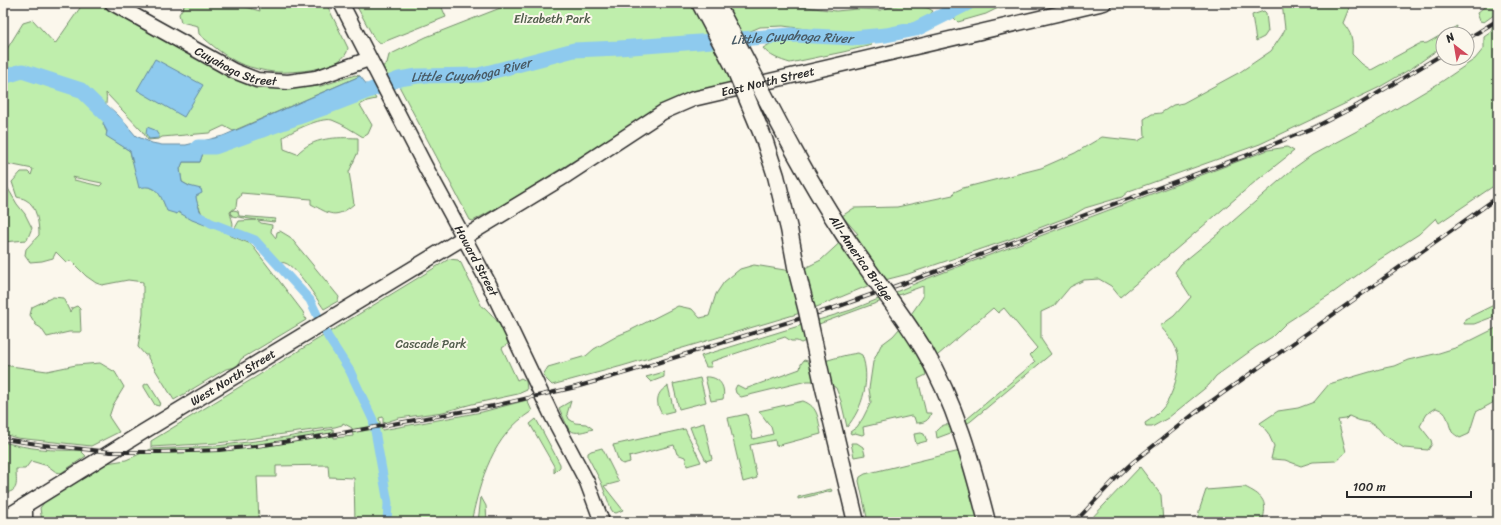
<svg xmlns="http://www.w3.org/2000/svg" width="1501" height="525" font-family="Sriracha,sans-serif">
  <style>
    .green { fill: #bfeeac; stroke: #758c6c; fill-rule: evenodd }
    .water { fill: #8ecaee; stroke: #668aa0 }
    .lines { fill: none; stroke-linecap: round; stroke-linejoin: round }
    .canal { stroke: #8ecaee; stroke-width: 9 }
    .river { stroke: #8ecaee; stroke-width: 15 }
    .secondary-casing { stroke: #2b2b2b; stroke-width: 17 }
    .secondary { stroke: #fbf7ec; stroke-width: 14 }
    .rail-casing { stroke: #2b2b2b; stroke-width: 4 }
    .rail { stroke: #fbf7ec; stroke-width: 2.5; stroke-dasharray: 8; stroke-linecap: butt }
    .primary-bridge-casing { stroke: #2b2b2b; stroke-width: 19; stroke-linecap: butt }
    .primary-bridge { stroke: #fbf7ec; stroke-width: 16 }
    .labels { text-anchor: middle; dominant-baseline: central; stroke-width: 4; stroke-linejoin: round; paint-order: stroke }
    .park-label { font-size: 12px; fill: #505c4b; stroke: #fbf7ec }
    .street-label { font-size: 12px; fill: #2b2b2b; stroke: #fbf7ec }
    .water-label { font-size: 13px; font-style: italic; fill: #495b66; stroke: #fbf7ec }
  </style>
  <rect width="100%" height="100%" fill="#fbf7ec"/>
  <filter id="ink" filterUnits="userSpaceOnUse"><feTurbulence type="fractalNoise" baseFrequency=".025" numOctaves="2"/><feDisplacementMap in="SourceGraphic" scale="8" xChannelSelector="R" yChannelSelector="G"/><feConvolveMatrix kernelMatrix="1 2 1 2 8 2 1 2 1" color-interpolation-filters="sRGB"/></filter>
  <g filter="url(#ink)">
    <path class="green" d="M79,3h20l124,70 28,11 38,4 32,-2 34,-11 5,1 -127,55 -9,-5 -15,7 -47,4 -3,2 -11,1 -6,-9 -36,-38c2,12 -4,23 -2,32 2,12 17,20 26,26l2,9 13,26c13,2 16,9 20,20l37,8 -6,-14 -1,-11 -13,-7 -2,-13 3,-7h17l3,-9 12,-6 156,-57 5,9 -9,2 -7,4 12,20 -4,9 -5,3c-10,-6 -20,-13 -31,-17 -12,-3 -39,11 -49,17l1,12 13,5c16,-17 39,-17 61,-16v14l-9,20 5,32c-19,16 -24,10 -43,0v-5l-70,-6 -1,4 -3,2 -1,8 -6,5c2,11 6,11 -1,23l22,9 52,68 3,8 -65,39 -4,8 -11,2 -52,31 -26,-42v-3h-3l-7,-8 5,-33v-32l-15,-2 -26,5 -6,-2 -10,-7 -15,-15 -5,1 -10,-10 -3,6 -11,3 -12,1 -5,-7 1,-6 13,-14c0,-10 -2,-30 -13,-35 -3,-2 -6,-2 -9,-3l-5,-15 9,-10h7l3,3 2,-6 -30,-6v-112l4,-2 16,-26 10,-3 22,24 27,-39zM72,177l30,6v1l-2,2 -26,-6z
      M186,3h46l28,8 -2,-8h68l22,45c-2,22 -56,25 -74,24 -10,-1 -22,-4 -33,-8 -16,-7 -29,-19 -42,-30l-1,-8 -17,-4 -2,-8z
      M355,3h85l6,14 -65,26 -6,-3z
      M513,3h179l42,81 -64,17 -161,100 -36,20 -3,-1 -71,-134 -12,7 -11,-21 11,-9 2,-8 37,-18z
      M716,3h62l12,4h17l29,4 21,-2 24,1 22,-7h11l6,3 8,2 5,3 -3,4 -13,10 -39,8 -17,-1 -24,1 -54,-7 -23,1 -26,11z
      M976,3h47l-25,5 -12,6 -28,8 -5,-5z
      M1282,3h64l3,5 -6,15c9,11 10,16 9,31l10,10 9,6 48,-26 8,-1 30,-17 -2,8h-12v12l-31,22 -34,20 -118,56 -131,47 -7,6 -37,11 -12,7 -65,25 -100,34 -31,8 -70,29 -185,55 -70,19 -6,-6 -3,-4 5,-8 38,-11 8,-7 25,-14 10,-4 49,-25 14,3 8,9 9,-2 7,-22 8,-12 16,-13 14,-4 43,7 24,-12 25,-23 12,-3 -16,-18 12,-8 43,-1 56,-12 1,-3 9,-4 78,-20 34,-15 27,-16 36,4 7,-4 -1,-18 8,-5 9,-1 12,-8 10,-2 57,-31 31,-21 11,-16 3,-6z
      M1489,3h9v9l-14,10 -4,-1 -3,-8z
      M1264,11l2,2 2,18 -4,6 -8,4 -4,-26z
      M1498,21v162l-59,40 -3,-5 -17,16 -45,29 -40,29 -48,31 -14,14 -16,10 -40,29 -7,9 -41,33 -16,9h-6l-1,-4c6,-4 12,-8 17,-14 10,-10 21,-44 15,-58 -3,-9 -11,-18 -17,-25l14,-10 17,-19 -16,-25 6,-8 44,-36 69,-60 18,-13 60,-32 69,-41 34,-23 9,-11v-11l7,-5 2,-8z
      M787,37c21,1 40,6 60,6 8,0 19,-4 25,2l-29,7 -53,11c-10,-3 -21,-7 -27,-15l12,-7z
      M1287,147l7,4 -38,30 -136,116 -9,-11 -12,-7 -15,1 -14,7 -16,19 -13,6v27l10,15 -80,67 -15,10 -19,7 -1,-7c6,-7 12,-9 19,-2l80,-67 -5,-7 7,-7 -33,-40 -6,5 -5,-5 -69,59 2,8 -8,4 8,34h5c-2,8 -7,10 -15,10l-2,-6 -3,-1 -48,11 1,7 -2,1 -7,-2 -4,1 -1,-2 7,-5 6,-9 8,-16 -2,-13 4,-27 8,-17 12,-9 14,-16 16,-23v-11l-104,38 -6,14 -12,5 -4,-2h-6l-6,-4 -75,25 2,5h-6l-5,-11 150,-46 40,-16 35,-15 342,-129z
      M3,180l14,24 8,10 7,14 -5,12 -24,2z
      M233,210l5,1 1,5 37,3 -2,3 -17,-2 4,3 11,2 -1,7 5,6 1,-6 3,-1 10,6 49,60 -1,4 -14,8c-8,-11 -27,-42 -39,-46 -2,-1 -9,0 -12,-1l-9,-7 -3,-7 -13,-9 -10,-3 -3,-8 4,-7 17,-1 -24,-4 -1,-4z
      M449,259l9,1 3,3 21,44h2c12,11 20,22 24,37l-6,4 15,32 4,-2 5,3 1,9 -9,4 -46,10 -29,8 -44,6 -16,5v-6l-4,1 3,12 100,-18 45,-12 5,11c-40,25 -51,68 -61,111h-116l-1,-44 -25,-1 -1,-12 -52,1v11h-19l2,45h-217l-2,-14 9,-12 51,-32 26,-4 25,-11 65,-3 71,-9 46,-8 1,9 19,-2 -1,-8 -9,-5 -1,2 -7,2 -117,16 -67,4v-6z
      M53,297l10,1 7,14 2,-4 5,-2 3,3 1,23h-12l-22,5 -6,-9 -5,-3 -6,-10 2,-8z
      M1498,303v12l-24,9h-10l1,-5z
      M1498,327v59l-4,2 4,5v7l-22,12 -7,22 -9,4c-3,-2 -6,-4 -8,-6 -5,-11 -3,-20 -16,-24l-9,6 -7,12 11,14 1,4 -4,6 -24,-2 -20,-13 -6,-7 -8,-5 -12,-3 -9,-4 -3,3 -8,1 8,32 -10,9 -23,1 -12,4 -16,-6 -14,-1 3,-13 -6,-13 -8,-10 18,-12 20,-3 16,-6 15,-18 51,-15 14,-3 14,-6 31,-7 19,-6z
      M858,353l4,2c9,24 1,53 -15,72l-6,-26 -5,-13 -10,-7h-19l-66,16 -5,-4 -1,-4 2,-4 8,4 55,-20 1,-5 3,-4c14,5 22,0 35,-3 6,-2 13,-3 19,-4z
      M100,363l15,9 9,15 -11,18 -4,12 10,15 -28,14 -74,-8 -14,-4v-69l44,6 29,-6z
      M664,372v5l-13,5 -5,-5z
      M705,377c14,-1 21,9 18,22l-12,2z
      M700,378l6,24 -27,7 -6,-25z
      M148,383l12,19 -1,4 -4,-1 -11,-18v-2z
      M668,386l6,25 -12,3c-7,-11 -6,-22 6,-28z
      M571,401l-4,13 2,5 6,4 11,1 7,5c-8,2 -17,6 -24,1l-10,-22z
      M803,401c16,6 15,18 18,33l-45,12 -1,-6 -25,5 7,33 -14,4 -15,-64 19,-4 6,25 20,-5 -2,-7 -12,-16z
      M536,419l24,45v3l-6,6v-7l-24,-42z
      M704,423l8,36 -6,2 -13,-26 -3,-8z
      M685,429l16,33 -14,4 -2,-9 -8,-3 -3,-9 -45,12 1,5 -7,2 -4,-2 -6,-17z
      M921,433l3,1 3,7 -11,3 -2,-10z
      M3,442c27,7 49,9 77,8l6,6 -25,17 -5,-1 -8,-6 -17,-5 -6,8h-9c0,14 4,23 -13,24z
      M851,443h6l6,4 2,8 -11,2z
      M602,448l17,34 -15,4 19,24 -7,3 -3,-1 -2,-3 -10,-27 -13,-25v-4l3,-2z
      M960,451l20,71h-112l-9,-41 1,-4 5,-3z
      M1140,467l21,28 2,27h-75z
      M1245,487c16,8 23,13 18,32l6,3h-72l2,-11 7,-21z
      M831,489l1,2 -34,8v-2z
      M481,497l5,9 1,16h-9z"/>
    <path class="water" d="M155,59l48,26 -19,32 -47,-27z
      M360,76l11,14 -156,57 -12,6 -3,9h-17l-3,7 2,13 7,4 12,3 1,4 -6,3c0,7 7,21 9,29l-13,-5 -14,-8 -1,2 -10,-3c-6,-14 -9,-28 -28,-23l-9,-37 -24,-15 1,-5 -4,-7 4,-19 11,10 18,21 16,7 10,2h24l37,-9z
      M147,127l8,3 4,6v2l-10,1 -3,-5z"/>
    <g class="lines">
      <path class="canal" d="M193,213l18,10 44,17 55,60 18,37 22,34 23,49 15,83 -1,19"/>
      <g class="river">
        <path d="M3,77l19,-6 59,19 38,37"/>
        <path id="s1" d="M198,147h17l109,-39 75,-29 19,-3 61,-1 95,-25 45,-2 173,-13 61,3 33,-3 30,-6 52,-26"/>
      </g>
      <g class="secondary-casing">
        <g id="secondary">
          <path id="s2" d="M112,3l122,68 23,9 31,2 28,-4 53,-19"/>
          <path id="s3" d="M341,3l84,163 63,116 64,134 35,66 15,40"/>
          <path d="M25,506v16"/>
          <path id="s4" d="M3,519l140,-87 424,-257 96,-63 30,-13 411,-96"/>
        </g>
      </g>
      <use href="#secondary" class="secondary"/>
      <g class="rail-casing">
        <path id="rail" d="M1467,39l31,-19
          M3,439l41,6 67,7h48l60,-2 45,-5 78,-12 151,-27 83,-19 52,-15 206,-64 109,-39 152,-58 150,-55 70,-29 43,-22 85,-51
          M1075,522l43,-46 15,-14 62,-49 303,-216"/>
      </g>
      <use href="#rail" class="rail"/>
      <g class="primary-bridge-casing">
        <g id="primary-bridge">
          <path d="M700,3l34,64 30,72 12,37 13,53 8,43 10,39 16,73 33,138"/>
          <path id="s5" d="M716,3c41,76 78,155 125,227 26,41 58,78 83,120 31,52 48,113 63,172"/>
        </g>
      </g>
      <use href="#primary-bridge" class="primary-bridge"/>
    </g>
  </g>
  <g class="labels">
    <g class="park-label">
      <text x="552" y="19">Elizabeth Park</text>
      <text x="431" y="344">Cascade Park</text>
    </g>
    <g class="street-label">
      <text stroke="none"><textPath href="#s2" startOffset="140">Cuyahoga Street</textPath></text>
      <text stroke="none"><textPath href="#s4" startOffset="885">East North Street</textPath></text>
      <text stroke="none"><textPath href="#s5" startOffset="294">All-America Bridge</textPath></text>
      <text stroke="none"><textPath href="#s3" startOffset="291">Howard Street</textPath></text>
      <text stroke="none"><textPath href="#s4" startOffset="270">West North Street</textPath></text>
    </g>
    <g class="water-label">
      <text stroke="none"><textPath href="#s1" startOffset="610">Little Cuyahoga River</textPath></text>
      <text stroke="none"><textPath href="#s1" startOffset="286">Little Cuyahoga River</textPath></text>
    </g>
  </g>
  <rect width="1501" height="525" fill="none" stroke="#fbf7ec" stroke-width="16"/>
  <rect x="8" y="8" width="1485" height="509" fill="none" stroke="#2b2b2b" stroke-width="1.5" filter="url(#ink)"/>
  <g transform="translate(1455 46) rotate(329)"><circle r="19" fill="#fbf7ec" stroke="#a8a59f"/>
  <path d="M0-3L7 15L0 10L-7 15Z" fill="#d1495b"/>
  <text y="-6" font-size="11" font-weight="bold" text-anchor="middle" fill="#2b2b2b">N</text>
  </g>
  <path d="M1347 491v6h124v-6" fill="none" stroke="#2b2b2b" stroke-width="2"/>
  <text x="1353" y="491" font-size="12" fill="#2b2b2b" stroke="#fbf7ec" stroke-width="3" paint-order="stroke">100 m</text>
</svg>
